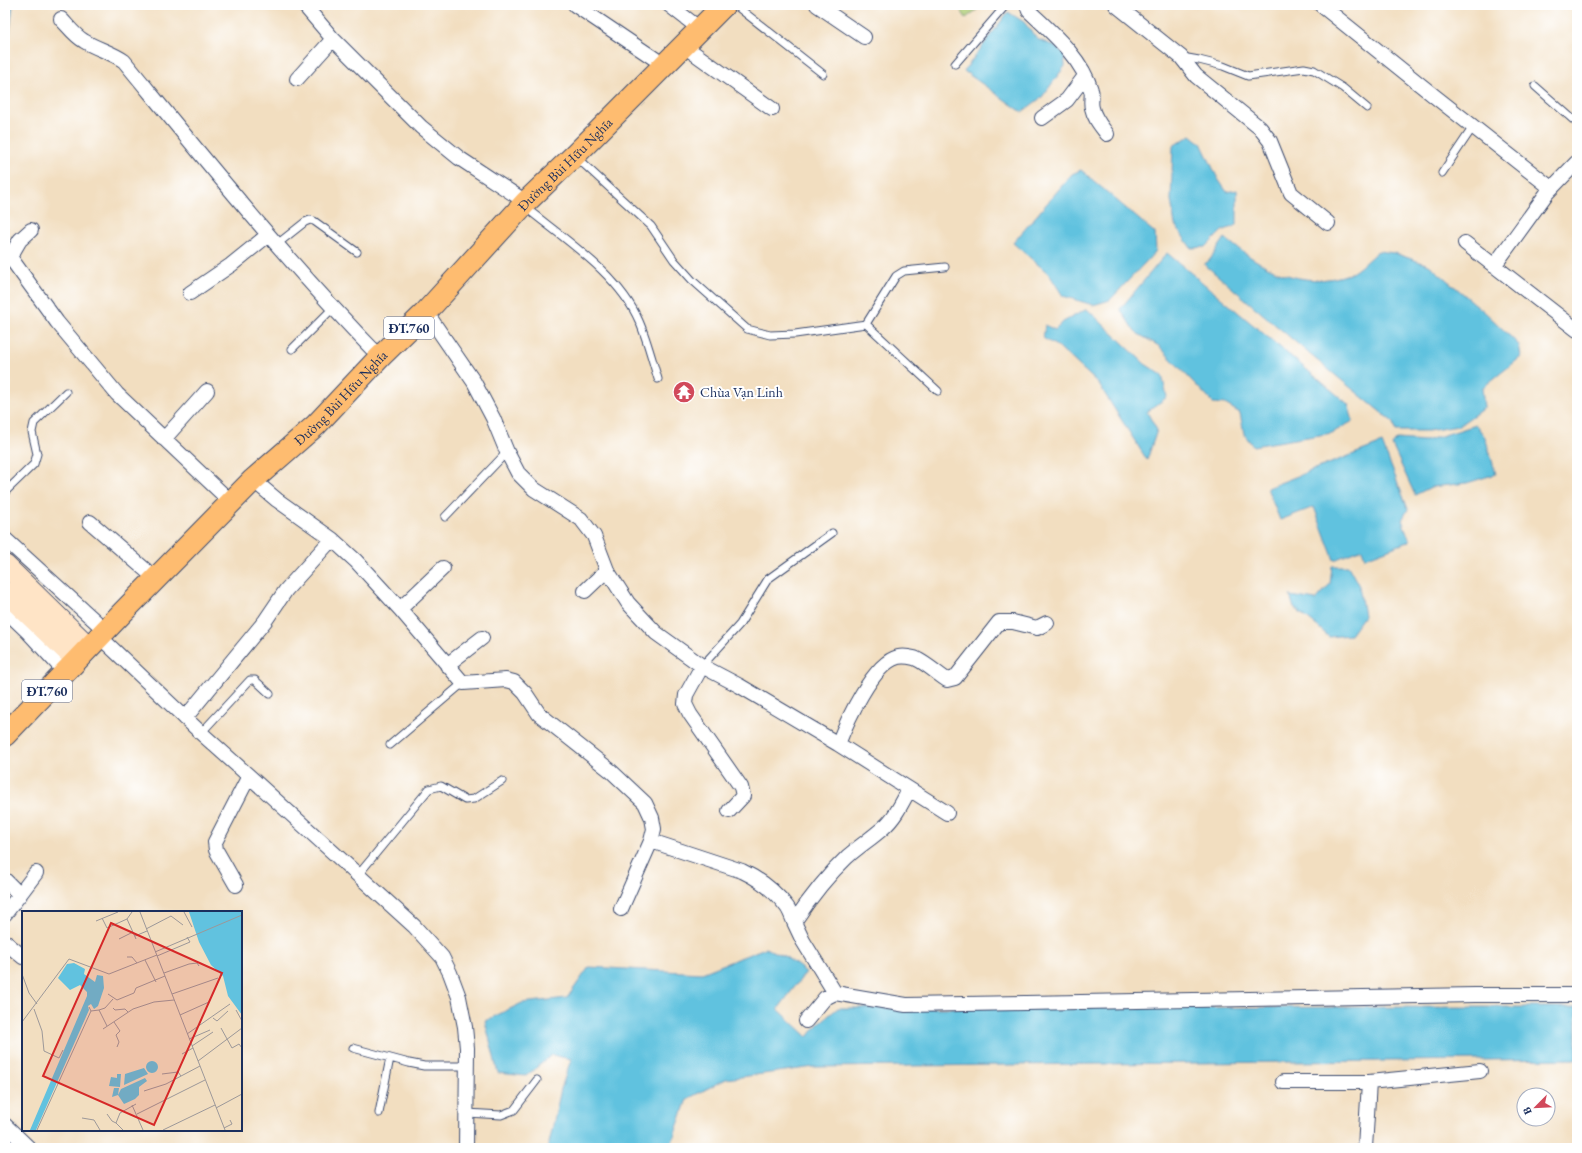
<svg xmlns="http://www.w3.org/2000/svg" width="1582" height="1153" font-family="'EB Garamond',serif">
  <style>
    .green { fill: #afcd74; stroke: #657e69 }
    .water { fill: #61c2df; stroke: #3e789e }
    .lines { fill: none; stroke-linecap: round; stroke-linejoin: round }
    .lane-casing { stroke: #3b496d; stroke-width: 9 }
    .street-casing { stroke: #3b496d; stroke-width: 16 }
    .secondary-casing { stroke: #3b496d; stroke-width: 22 }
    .primary-casing { stroke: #3b496d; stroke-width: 24 }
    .lane { stroke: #fff; stroke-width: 7 }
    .street { stroke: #fff; stroke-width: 14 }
    .secondary { stroke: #ffe4c6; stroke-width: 20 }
    .primary { stroke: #febc70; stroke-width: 22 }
    .labels { text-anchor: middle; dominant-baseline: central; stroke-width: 4; stroke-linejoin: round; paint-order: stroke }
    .shield { fill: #fff; stroke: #5f6d8e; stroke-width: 1 }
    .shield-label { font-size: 13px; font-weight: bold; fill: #1b2f5e }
    .street-label { font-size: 14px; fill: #1b2f5e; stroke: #fff }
    .poi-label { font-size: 14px; fill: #1b2f5e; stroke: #fff; text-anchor: start }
    .inset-road { fill: none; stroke: #9c9899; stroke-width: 1 }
    .view { fill: #d62828; fill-opacity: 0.15; stroke: #d62828; stroke-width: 2 }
    .inset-edge { fill: none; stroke: #1b2f5e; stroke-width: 2 }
  </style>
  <rect width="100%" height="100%" fill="#fff"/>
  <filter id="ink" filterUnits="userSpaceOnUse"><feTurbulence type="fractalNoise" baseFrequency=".025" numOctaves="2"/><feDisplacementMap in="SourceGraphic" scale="8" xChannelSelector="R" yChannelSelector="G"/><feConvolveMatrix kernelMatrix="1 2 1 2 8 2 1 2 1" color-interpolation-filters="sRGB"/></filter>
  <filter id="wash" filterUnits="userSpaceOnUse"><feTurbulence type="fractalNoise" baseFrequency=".012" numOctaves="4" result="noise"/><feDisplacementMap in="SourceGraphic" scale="16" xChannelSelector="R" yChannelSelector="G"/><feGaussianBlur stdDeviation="0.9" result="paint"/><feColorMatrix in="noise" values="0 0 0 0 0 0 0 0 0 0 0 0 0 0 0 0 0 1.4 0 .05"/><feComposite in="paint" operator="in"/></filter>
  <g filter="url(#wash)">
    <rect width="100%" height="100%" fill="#f2dec0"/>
    <path class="green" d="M957,5h26l-17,13z"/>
    <path class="water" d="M5,5h8l-8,68z
      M1008,12l16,10 13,17 15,6 12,8 1,13 -23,31 -20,15 -58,-41z
      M1191,135l10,8 17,36 9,13 10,-2v35l-15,6 -16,16 -15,1 -16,-23 -4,-25 2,-54z
      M1081,170l74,63 1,18 -46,49 -17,5 -30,-9 -14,-22 -36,-31 59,-69z
      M1225,238c36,30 77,53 124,36 9,-3 21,-17 29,-23l16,2 35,12 57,48 33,32 2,12 -39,31 2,20 -26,18 -30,5h-32l-2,-8 -81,-66 -109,-93 5,-3z
      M1167,253l181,151 5,17 -21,12 -79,13 -9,-12 -4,-21 -15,-9 -12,-1 -54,-57 -24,-14 -15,-23z
      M1087,309l58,55 17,11 5,22 -20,15 10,18 -10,30 -49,-77 -38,-35 -17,-10 2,-13 10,5 8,-8z
      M1476,425l9,12 11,37 -29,9 -36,4 -16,8 -23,-50 5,-6 28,2z
      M1382,443l26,66 -6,11 8,21 -45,17 -3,-9 -28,11 -20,-53 -34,13 -13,-32z
      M1332,566h16l11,20 5,30 -14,19 -21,2 -11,-10 -24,-19 -4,-12 26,4 14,-16z
      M765,948l21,9 20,15 -28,37 30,28 10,-13 20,-16 739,-1v52l-763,8 -88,12 -39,20 -17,49h-122l13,-59 10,-30 -19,-4 -26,21 -28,-3 -13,-52 37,-18 45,-5 22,-31 113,6z"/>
  </g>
  <g filter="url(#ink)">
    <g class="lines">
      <g class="lane-casing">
        <path id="lane" d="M735,5l88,69
          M1182,57l17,3 24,6 25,10 56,-8 10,2 29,18 24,20
          M955,64l51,-59
          M1535,86l42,37
          M576,157l75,69 23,34 18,20 55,49 23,6 25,-1 71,-10 72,67
          M1442,173l31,-46
          M525,207c39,32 94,67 114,114 8,18 13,39 19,58
          M276,245l29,-23 5,-2 4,1 43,31
          M866,324l30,-48 8,-5 41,-4
          M292,349l40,-40
          M5,492l29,-28 3,-10 -5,-22 2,-9 32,-31
          M445,517l62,-65
          M702,666l38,-42 28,-45 64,-46
          M201,733l49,-53h5l15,14
          M390,745l73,-62
          M358,875l71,-86 12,-3 24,14 9,-1 28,-18
          M353,1048l56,15 15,3h43
          M379,1113l11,-55
          M467,1113l34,2 13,-5 23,-30"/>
      </g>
      <g class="street-casing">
        <path id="street" d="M304,5l29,34 88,88 38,31 67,44
          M575,5l89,60
          M669,5l31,24
          M817,5l47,32
          M1027,5l2,6c23,22 53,47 62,79 2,5 -1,12 1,18 2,10 9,18 15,26
          M1116,5l65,52 15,19 64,52 10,13 21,52 37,30
          M1321,5l112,90 118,93
          M61,19c7,7 14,17 23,22 13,8 27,11 40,20 83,101 164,202 256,296
          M684,46l88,63
          M297,79l36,-40
          M1042,118l25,-18 18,-24
          M31,230l-11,10 -10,17 47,65 60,72 114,108
          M1465,243l112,87
          M1494,266l53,-73 30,-31
          M190,293l41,-28 37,-30
          M426,312l48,70 19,36 14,34 11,21 16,16 47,30 13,17 13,34 21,33 28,30 46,33 38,20 98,58 109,69
          M164,439l43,-48
          M253,480l24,20 55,39 24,22 44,48 63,74 43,-3 8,2 11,11 14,21 72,57 34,32 7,15 2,11 -3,12 -30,68
          M90,522l66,57
          M5,539l100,91
          M585,591l22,-21
          M400,609l43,-41
          M5,610l23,22 37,40
          M99,636l102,97 48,43 165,150 28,31 8,16 9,24 6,30 2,21 -1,100
          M447,665l35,-27
          M702,666l-16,29 -1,9 5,10 51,73 2,9 -14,15
          M185,718l80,-97 21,-31 46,-51
          M838,744c9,-23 35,-81 60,-87 4,-1 12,0 16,1 8,2 25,17 33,22l8,-2 44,-56h14l24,6 10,-5
          M651,841l91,30c17,8 34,21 45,36 3,4 5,10 7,15
          M5,880l15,15
          M236,885l-20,-35 -1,-8 34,-66
          M5,914l31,-41
          M5,942l18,15
          M835,993l-32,-52 -9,-19c16,-24 32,-45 53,-65 11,-10 25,-19 36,-29 12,-10 19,-25 26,-38
          M806,1021l19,-23 10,-5 71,12 569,-10h102
          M1283,1082h86l-4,66
          M1369,1082l111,-11
          M5,1125l24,23"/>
      </g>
      <g class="secondary-casing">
        <path id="secondary" d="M5,565l84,82
          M5,592l71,68"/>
      </g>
      <g class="primary-casing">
        <g id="primary">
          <path id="s1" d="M5,735l118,-123 130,-132 63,-55 64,-68 46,-45 100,-110 49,-47 149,-150"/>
        </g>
      </g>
      <use href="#lane" class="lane"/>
      <use href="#street" class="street"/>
      <use href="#secondary" class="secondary"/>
      <use href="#primary" class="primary"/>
    </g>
  </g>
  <defs>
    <g id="temple-disc" transform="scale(1.15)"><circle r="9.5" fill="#d1495b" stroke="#fff"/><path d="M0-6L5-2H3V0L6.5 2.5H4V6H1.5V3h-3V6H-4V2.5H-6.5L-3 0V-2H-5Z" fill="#fff"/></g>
  </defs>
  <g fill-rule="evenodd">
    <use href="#temple-disc" x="684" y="392"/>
  </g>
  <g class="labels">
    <g class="shield">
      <rect x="384" y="317" width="50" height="22" rx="3"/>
      <rect x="22" y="680" width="50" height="22" rx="3"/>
    </g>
    <g class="shield-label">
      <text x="409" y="328">ĐT.760</text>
      <text x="47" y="691">ĐT.760</text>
    </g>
    <g class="street-label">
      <text stroke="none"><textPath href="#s1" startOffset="800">Đường Bùi Hữu Nghĩa</textPath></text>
      <text stroke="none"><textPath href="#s1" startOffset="476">Đường Bùi Hữu Nghĩa</textPath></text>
    </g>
    <g class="poi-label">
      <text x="700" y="392">Chùa Vạn Linh</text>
    </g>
  </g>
  <g transform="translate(22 911)">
    <rect width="220" height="220" fill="#f2dec0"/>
    <path d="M167,1h53v103l-14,-19 -5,-20 -12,-11 -12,-23zM52,52l11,6 -1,5 11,8 2,-7 6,1 1,12 -6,18 -4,3 -3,-5 -3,2 1,4 -53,120h-6l57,-134v-4l-7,-7 -10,5 -12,-12 9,-14zM124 156a6 6 0 1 1 12 0a6 6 0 1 1-12 0ZM122,157l4,6 -24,11 1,-11zM95,163h4l-1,13 -11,-1 2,-9 6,1zM123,167l2,3 -8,6v8l-4,4 -11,5 -6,-9 -6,2 2,-9h5l-1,7 3,-6z" fill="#61c2df"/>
    <path class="inset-road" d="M110,1l-5,7 9,20M118,1l85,218M162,1l8,15M80,7l5,10 20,-9M74,10l22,-9M124,18l25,-13 12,9M113,25l12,-5M97,28l14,-7M133,41l87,-37M135,45l33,-14 -3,-5M105,46h5l5,6M123,49l11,22M142,62l25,-9 8,-1 2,3M0,63l7,19 8,11M86,83l9,6 17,-7 2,-5 29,-12M150,83l46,-16M91,97l2,2 10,-1 3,3M12,98l8,22 2,20 15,7 4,-8M77,99l6,-2 8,-9M214,99l6,11M69,100l8,-1 8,16M158,104l29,-13M191,107l4,3 11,-10M0,111l47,-63 40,15 48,-19M92,111l6,9 -4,4 3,7 -2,5M199,117l11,20 7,-4 3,4M81,118l30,-20 21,-7 20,-2M165,123l43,-30M167,128l21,-9M170,135l21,-14M160,143l11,-6M176,150l44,-33M140,163l16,-2 3,4M122,180l22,-7 34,-18M110,194l11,25M194,197l26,-14M85,203l5,7 4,2M115,203l68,-34M60,207l12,2 6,10M202,217l8,-4 -2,-4M15,219l54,-119 -2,-4M101,219l-7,-7 4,-10 16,-9M141,219l52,-25"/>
    <path class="view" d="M89,12l111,50 -68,152 -111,-49z"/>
    <rect width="220" height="220" class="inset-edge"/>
  </g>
  <rect width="1582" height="1153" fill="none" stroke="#fff" stroke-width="20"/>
  <g transform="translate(1536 1107) rotate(246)"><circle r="19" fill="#ffffff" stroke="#a4acbf"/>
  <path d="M0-3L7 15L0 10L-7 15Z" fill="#d1495b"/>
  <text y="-6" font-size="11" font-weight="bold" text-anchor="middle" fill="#1b2f5e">B</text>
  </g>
</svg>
